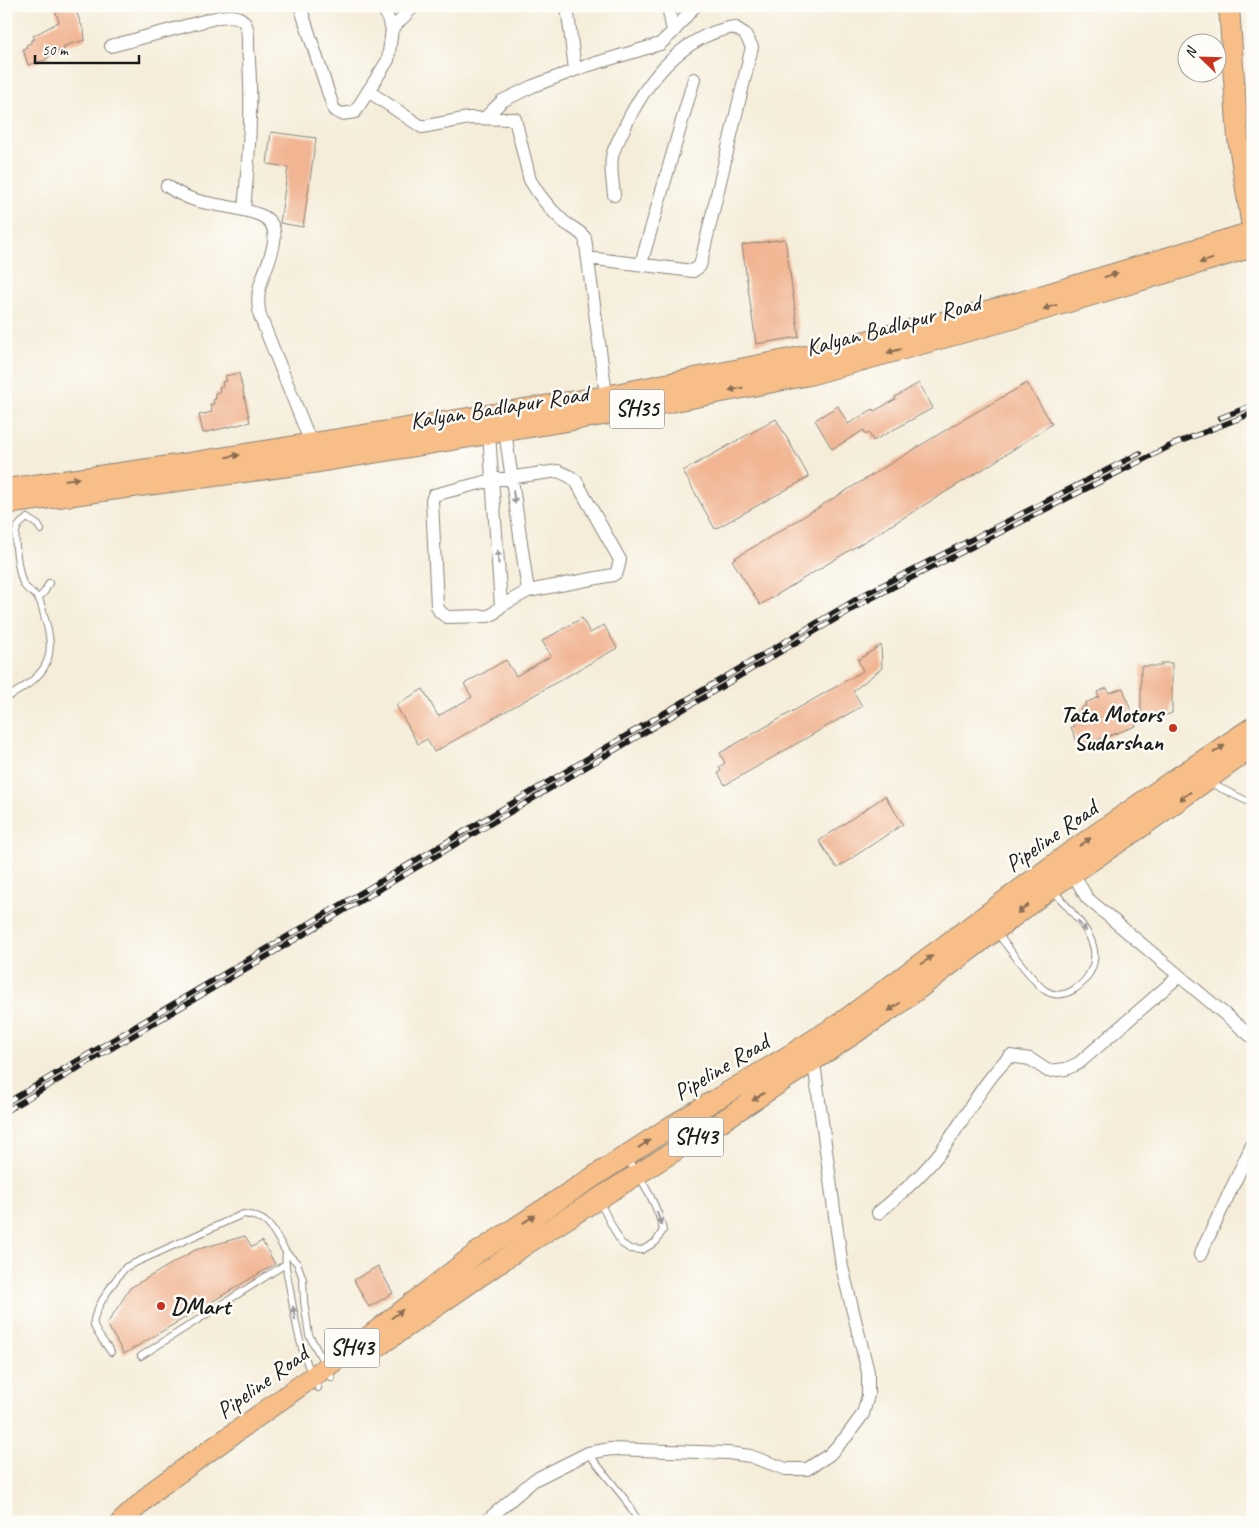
<svg xmlns="http://www.w3.org/2000/svg" width="1259" height="1528" font-family="Caveat,sans-serif">
  <style>
    .building { fill: #f1b593 }
    .lines { fill: none; stroke-linecap: round; stroke-linejoin: round }
    .lane-casing { stroke: #88847a; stroke-width: 8 }
    .street-casing { stroke: #88847a; stroke-width: 14 }
    .primary-casing { stroke: #88847a; stroke-width: 22 }
    .lane { stroke: #fff; stroke-width: 6 }
    .street { stroke: #fff; stroke-width: 12 }
    .primary { stroke: #f7be88; stroke-width: 20 }
    .rail-casing { stroke: #1c1c1c; stroke-width: 5.5 }
    .rail { stroke: #fdfcf7; stroke-width: 4; stroke-dasharray: 11; stroke-linecap: butt }
    .oneway { fill: #8a6d52 }
    .oneway2 { fill: #999 }
    .poi-dot { fill: #c8321e; stroke: #fdfcf7; stroke-width: 2 }
    .labels { text-anchor: middle; dominant-baseline: central; stroke-width: 5; stroke-linejoin: round; paint-order: stroke }
    .shield { fill: #fdfcf7; stroke: #605f5e; stroke-width: 1 }
    .shield-label { font-size: 22px; font-weight: bold; fill: #1c1c1c }
    .street-label { font-size: 24px; fill: #1c1c1c; stroke: #fdfcf7 }
    .poi-label { font-size: 24px; font-weight: bold; fill: #1c1c1c; stroke: #fdfcf7; text-anchor: end }
  </style>
  <rect width="100%" height="100%" fill="#fdfcf7"/>
  <filter id="ink" filterUnits="userSpaceOnUse"><feTurbulence type="fractalNoise" baseFrequency=".02" numOctaves="2"/><feDisplacementMap in="SourceGraphic" scale="10" xChannelSelector="R" yChannelSelector="G"/><feConvolveMatrix kernelMatrix="1 2 1 2 8 2 1 2 1" color-interpolation-filters="sRGB"/></filter>
  <filter id="wash" filterUnits="userSpaceOnUse"><feTurbulence type="fractalNoise" baseFrequency=".0096" numOctaves="4" result="noise"/><feDisplacementMap in="SourceGraphic" scale="20" xChannelSelector="R" yChannelSelector="G"/><feGaussianBlur stdDeviation="1.12" result="paint"/><feColorMatrix in="noise" values="0 0 0 0 0 0 0 0 0 0 0 0 0 0 0 0 0 1.4 0 .05"/><feComposite in="paint" operator="in"/></filter>
  <g filter="url(#wash)">
    <rect width="100%" height="100%" fill="#f5edd9"/>
    <g id="blocks">
      <path class="building" d="M61,6h13l9,23h1l1,11 -21,6v4l-16,3 1,4 -4,3 -17,5 -5,-16 4,-2 -1,-2 5,-2v-3l4,-1 -2,-3 26,-14 -4,-12z
        M271,132l45,6 -13,89 -23,-4 8,-56 -21,-3z
        M785,239l14,98 -43,7 -14,-99z
        M239,373l11,49 -47,11 -4,-18 13,-3 -2,-8h4l-1,-4 3,-1 -1,-6 5,-1 -1,-5 4,-1 -1,-4 5,-1 -2,-5z
        M919,383l14,25 -60,33 -4,-8 -3,2 -2,-5 -32,19 -17,-29 23,-14 10,18 25,-15 1,2 22,-12 -1,-2z
        M1027,383l25,41 -67,44 -225,137 -28,-45 227,-138z
        M776,419l33,58 -94,52 -32,-58z
        M582,618l8,15 14,-8 13,23 -183,104 -7,-13 -9,5 -22,-39 27,-16 15,27 34,-19 -8,-13 42,-24 10,16 35,-20 -9,-15z
        M881,645l1,23 -29,23 9,15 -137,79 -7,-12 3,-2 -2,-4 6,-4 -5,-10 143,-82 -5,-11z
        M1161,663h11v50l-31,11v-58h21z
        M1107,688l2,5 14,-5 13,38 -57,21 -8,-20 3,-1 -2,-8 10,-4 -2,-6 6,-2 -1,-3 14,-6 -2,-5z
        M885,796l18,28 -66,44 -18,-27z
        M245,1236l7,11 10,-6 13,23 -151,90 -17,-30 23,-36 65,-38z
        M378,1266l15,27 -24,14 -15,-27z"/>
    </g>
  </g>
  <g filter="url(#ink)">
    <use href="#blocks" fill-opacity="0" stroke="#88847a" stroke-width="1"/>
    <g class="lines">
      <g class="lane-casing">
        <path id="lane" d="M27,518l11,7 3,5
          M39,598l6,-7 4,-8
          M6,698c36,-20 53,-36 39,-79 -2,-6 -3,-16 -7,-21 -4,-5 -10,-7 -14,-13 -5,-8 -11,-47 -7,-56 1,-5 7,-8 10,-11
          M1210,783l43,21
          M996,932c11,13 38,52 50,59 10,6 19,4 29,-2 6,-4 12,-10 15,-17 17,-30 -19,-59 -36,-81
          M599,1201l22,42 9,6 12,1 14,-8 7,-12c-6,-26 -21,-51 -37,-72
          M111,1352c-5,-8 -15,-18 -17,-27 -3,-13 23,-48 32,-58l117,-53c28,3 29,16 43,38
          M141,1356l143,-91
          M318,1388c-17,-33 -22,-62 -28,-98 -2,-13 -6,-24 -4,-38l11,11 6,16 1,22 5,34 23,43
          M588,1453l36,45 15,24"/>
      </g>
      <g class="street-casing">
        <path id="street" d="M300,6l34,104 8,4 13,-2 33,-52 4,-31 -9,-23
          M567,6l8,64
          M668,6l5,26
          M392,29l22,-23
          M111,46l108,-29c7,-1 20,-3 25,5 5,6 4,18 4,26 5,54 1,108 -4,162
          M368,91l54,36 47,-9 46,1 15,61c8,14 21,30 33,41 7,6 16,9 22,17l22,164
          M485,118l17,-17 31,-15 53,-20 74,-22 13,-12 20,-24 3,-2
          M167,186c32,23 60,16 93,29 30,12 5,50 0,71 -3,10 -2,20 0,30l53,132
          M588,258l105,13 7,-5 52,-219 -7,-13 -11,-7c-54,9 -91,58 -112,106 -3,7 -9,16 -10,24 -2,12 1,26 2,38
          M641,264l53,-185
          M505,431l23,160
          M489,434l12,172
          M558,471l11,5 7,5 44,79 -3,12 -4,3 -85,16 -27,15 -8,8 -5,2 -41,1 -7,-5 -3,-6 -5,-106 2,-5 58,-15z
          M1072,867l7,17 8,14 166,140
          M878,1213c23,-19 46,-39 64,-63 23,-31 39,-66 68,-94l20,3 18,12 18,-2 13,-6 100,-87
          M1200,1255l53,-112
          M485,1522l49,-42 54,-27 23,-4 117,4 22,3 36,13h21l22,-14 17,-18 17,-23 5,-19v-23l-26,-105 -29,-211"/>
      </g>
      <g class="primary-casing">
        <path id="primary" d="M1229,6l9,132 15,96
          M6,489l171,-24 429,-69 204,-41 201,-50 241,-73
          M6,504l313,-42 290,-48 200,-39 203,-56 241,-72
          M364,1356l164,-113 188,-118 180,-119 155,-118 86,-58 116,-83
          M121,1522l35,-33 211,-151 111,-86 192,-125 115,-69 57,-36 223,-166 107,-75 81,-54"/>
      </g>
      <use href="#lane" class="lane"/>
      <use href="#street" class="street"/>
      <use href="#primary" class="primary"/>
      <g class="rail-casing">
        <path id="rail" d="M1220,418l33,-13
          M6,1103l859,-509 275,-141
          M6,1111l862,-511 306,-156 79,-31"/>
      </g>
      <use href="#rail" class="rail"/>
    </g>
    <defs><path id="oneway-solid" d="M-6-.8H1V-3.2L6.5 0L1 3.2V.8H-6Z" transform="scale(1.25)"/></defs>
    <g class="oneway">
      <use href="#oneway-solid" transform="translate(1206 261) rotate(163)"/>
      <use href="#oneway-solid" transform="translate(1111 275) rotate(-17)"/>
      <use href="#oneway-solid" transform="translate(1050 307) rotate(163)"/>
      <use href="#oneway-solid" transform="translate(894 351) rotate(165)"/>
      <use href="#oneway-solid" transform="translate(736 389) rotate(169)"/>
      <use href="#oneway-solid" transform="translate(233 456) rotate(-9)"/>
      <use href="#oneway-solid" transform="translate(72 479) rotate(-8)"/>
      <use href="#oneway-solid" transform="translate(1219 749) rotate(-33)"/>
      <use href="#oneway-solid" transform="translate(1185 796) rotate(144)"/>
      <use href="#oneway-solid" transform="translate(1085 842) rotate(-35)"/>
      <use href="#oneway-solid" transform="translate(1023 909) rotate(142)"/>
      <use href="#oneway-solid" transform="translate(927 960) rotate(-37)"/>
      <use href="#oneway-solid" transform="translate(894 1007) rotate(145)"/>
      <use href="#oneway-solid" transform="translate(758 1097) rotate(146)"/>
      <use href="#oneway-solid" transform="translate(644 1144) rotate(-33)"/>
      <use href="#oneway-solid" transform="translate(529 1219) rotate(-33)"/>
      <use href="#oneway-solid" transform="translate(397 1314) rotate(-37)"/>
    </g>
    <g class="oneway2">
      <use href="#oneway-solid" transform="translate(514 497) rotate(81)"/>
      <use href="#oneway-solid" transform="translate(498 557) rotate(-94)"/>
      <use href="#oneway-solid" transform="translate(1082 926) rotate(51)"/>
      <use href="#oneway-solid" transform="translate(659 1218) rotate(71)"/>
      <use href="#oneway-solid" transform="translate(294 1313) rotate(-99)"/>
    </g>
  </g>
  <g class="poi-dot">
    <circle cx="1173" cy="728" r="5"/>
    <circle cx="161" cy="1306" r="5"/>
  </g>
  <g class="labels">
    <g class="shield">
      <rect x="609.5" y="389.5" width="55" height="39" rx="4"/>
      <rect x="668.5" y="1117.5" width="55" height="39" rx="4"/>
      <rect x="324.5" y="1328.5" width="55" height="39" rx="4"/>
    </g>
    <g class="shield-label">
      <text x="637" y="409">SH35</text>
      <text x="696" y="1137">SH43</text>
      <text x="352" y="1348">SH43</text>
    </g>
    <g class="street-label">
      <text transform="translate(893 325) rotate(-15)">Kalyan Badlapur Road</text>
      <text transform="translate(499 407) rotate(-9)">Kalyan Badlapur Road</text>
      <text transform="translate(1051 836) rotate(-35)">Pipeline Road</text>
      <text transform="translate(721 1067) rotate(-31)">Pipeline Road</text>
      <text transform="translate(262 1382) rotate(-36)">Pipeline Road</text>
    </g>
    <g class="poi-label">
      <text x="1163" y="714">Tata Motors<tspan x="1163" dy="28">Sudarshan</tspan></text>
      <text x="171" y="1306" text-anchor="start">DMart</text>
    </g>
  </g>
  <rect width="1259" height="1528" fill="none" stroke="#fdfcf7" stroke-width="25"/>
  <g transform="translate(1202 58) rotate(293)"><circle r="24" fill="#fdfcf7" stroke="#a3a29f"/>
  <path d="M0-4L9 19L0 12L-9 19Z" fill="#c8321e"/>
  <text y="-8" font-size="14" font-weight="bold" text-anchor="middle" fill="#1c1c1c">N</text>
  </g>
  <path d="M35 55v8h104v-8" fill="none" stroke="#1c1c1c" stroke-width="2.5"/>
  <text x="42" y="55" font-size="15" fill="#1c1c1c" stroke="#fdfcf7" stroke-width="4" paint-order="stroke">50 m</text>
</svg>
